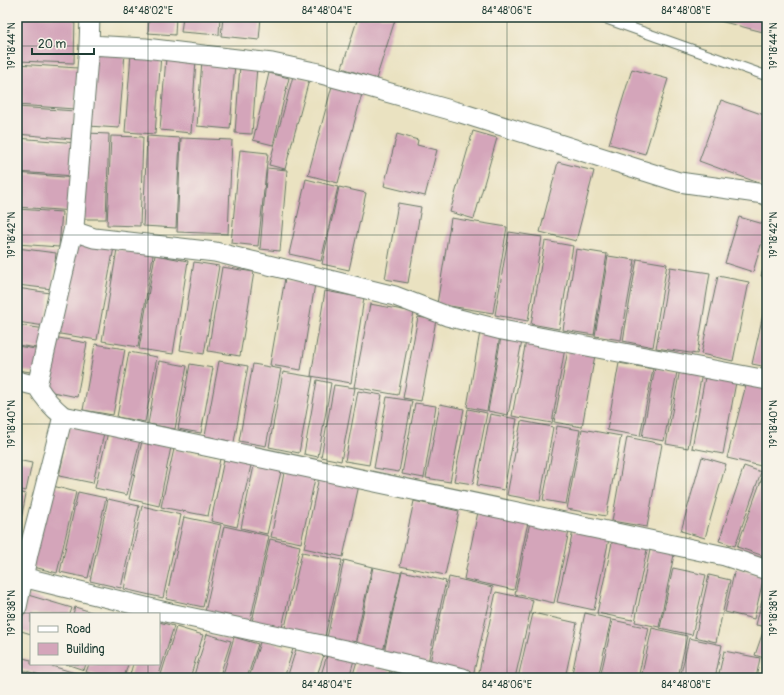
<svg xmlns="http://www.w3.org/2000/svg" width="784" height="695" font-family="Pangolin,sans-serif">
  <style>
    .building { fill: #d4a5ba }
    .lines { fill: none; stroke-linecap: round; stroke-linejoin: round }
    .service-casing { stroke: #667765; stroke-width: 11 }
    .minor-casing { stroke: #667765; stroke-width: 21 }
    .service { stroke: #fff; stroke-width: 9 }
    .minor { stroke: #fff; stroke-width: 19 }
    .ticks { fill: none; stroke: #1f3d34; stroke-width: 1; stroke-opacity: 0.45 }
    .neatline { fill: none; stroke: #1f3d34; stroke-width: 1.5 }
    .ticks-label { font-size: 10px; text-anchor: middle; fill: #1f3d34 }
  </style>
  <rect width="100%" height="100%" fill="#f7f3e8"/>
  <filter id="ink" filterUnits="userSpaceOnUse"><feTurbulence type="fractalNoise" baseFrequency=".025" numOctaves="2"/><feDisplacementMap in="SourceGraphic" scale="8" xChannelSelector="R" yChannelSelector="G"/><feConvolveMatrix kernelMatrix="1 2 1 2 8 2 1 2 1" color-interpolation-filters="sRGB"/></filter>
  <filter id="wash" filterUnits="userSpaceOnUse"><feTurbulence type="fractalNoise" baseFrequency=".012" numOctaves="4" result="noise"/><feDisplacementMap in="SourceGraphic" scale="16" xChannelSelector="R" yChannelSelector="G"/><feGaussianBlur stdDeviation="0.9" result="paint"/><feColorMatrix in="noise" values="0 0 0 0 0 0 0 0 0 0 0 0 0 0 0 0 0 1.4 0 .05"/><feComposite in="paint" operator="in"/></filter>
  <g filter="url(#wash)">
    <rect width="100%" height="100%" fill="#eae2c1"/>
    <g id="blocks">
      <path class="building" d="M17,17h58l-1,46 -57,-2z
        M149,17h27l-1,18 -27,-2z
        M183,17h37l-1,18 -38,-3z
        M223,17h38l-2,23 -38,-4z
        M358,17h38l-20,62 -34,-11z
        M709,17h58v16l-59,-15z
        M94,51l31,2 -6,75 -31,-2z
        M131,53l30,2 -6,79 -30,-2z
        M166,58l30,2 -5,73 -31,-3z
        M202,60l33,3 -5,66 -33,-3z
        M17,64l61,4 -3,41 -58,-4z
        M240,65l17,1 -5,68 -17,-1z
        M632,69l36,10 -23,75 -36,-10z
        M269,73l20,5 -16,67 -20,-5z
        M293,76l16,4 -24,89 -16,-4z
        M332,86l30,8 -24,89 -30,-8z
        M721,100l46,16v70l-68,-25z
        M17,107l58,4 -2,28 -56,-5z
        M473,131l24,7 -23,81 -24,-7z
        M86,133l23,1 -3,85h-23z
        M397,134l21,6 -1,5 20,5 -12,46 -41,-10z
        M111,136l32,1 -3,89 -33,-1z
        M147,136l33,2 -4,90 -33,-2z
        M17,138l60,5 -2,33 -58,-4z
        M181,138l51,2 -4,94 -51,-2z
        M240,150l28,3 -10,93 -27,-3z
        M558,162l36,9 -18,70 -36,-9z
        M267,168l20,2 -7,81 -20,-2z
        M17,173l58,5 -2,33 -56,-4z
        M306,179l32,8 -17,74 -32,-7z
        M339,187l27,6 -17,77 -27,-6z
        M398,203l23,4 -13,76 -23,-4z
        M17,209l45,3 -3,35 -42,-3z
        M739,217l28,8 -14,47 -28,-9z
        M451,218l56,9 -14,86 -56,-9z
        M509,232l33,5 -14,84 -33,-6z
        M74,241l40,6 -17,93 -43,-7z
        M545,241l28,5 -14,83 -28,-5z
        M17,248l39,5 -4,36 -35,-4z
        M117,249l36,6 -15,92 -36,-6z
        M576,249l31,5 -13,81 -31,-5z
        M155,255l33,6 -15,93 -34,-5z
        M608,256l27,4 -14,80 -26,-4z
        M767,256v21l-6,-1z
        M637,259l30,5 -14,83 -30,-6z
        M194,262l25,4 -15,88 -24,-4z
        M222,267l32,5 -14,84 -32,-5z
        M670,267l40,6 -13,81 -41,-6z
        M718,276l31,6 -16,79 -32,-7z
        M285,278l30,6 -14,86 -31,-5z
        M17,288l33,5 -5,33 -28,-4z
        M325,291l39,7 -13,85 -40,-7z
        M766,301h1v66l-15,-3z
        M370,304l44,8 -16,83 -44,-8z
        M418,317l18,3 -15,81 -18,-3z
        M17,325l29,4 -3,20 -26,-4z
        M480,332l20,4 -13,75 -20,-4z
        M53,337l34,6 -10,54 -34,-7z
        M501,337l21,4 -14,74 -20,-4z
        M526,341l39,7 -13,75 -40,-7z
        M95,344l30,5 -12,66 -30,-5z
        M17,346l24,4 -3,23 -21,-3z
        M568,350l27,5 -13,72 -28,-5z
        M129,352l28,5 -12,65 -28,-5z
        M159,361l28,5 -12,63 -27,-5z
        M219,361l29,5 -14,76 -29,-6z
        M619,363l34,6 -13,67 -33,-6z
        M190,364l23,4 -12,65 -23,-4z
        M253,364l28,5 -15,77 -27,-5z
        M655,368l22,4 -13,69 -22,-4z
        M680,369l22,4 -14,75 -22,-4z
        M283,372l30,5 -14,76 -30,-6z
        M705,377l31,5 -13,72 -31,-6z
        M317,380l14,3 -13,74 -14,-3z
        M747,381l20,5v56l-6,24 -34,-8z
        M334,385l21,3 -14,73 -20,-4z
        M358,391l24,4 -13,70 -24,-4z
        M387,397l25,4 -13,71 -25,-4z
        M415,403l21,3 -12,72 -22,-4z
        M440,404l24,5 -14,73 -24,-4z
        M468,409l19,4 -14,71 -19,-3z
        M490,414l27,5 -13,71 -27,-5z
        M521,421l32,6 -13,74 -33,-6z
        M70,426l34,7 -11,50 -34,-7z
        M557,426l23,4 -14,74 -23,-4z
        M582,429l39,7 -15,80 -39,-7z
        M108,432l32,8 -13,55 -32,-7z
        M627,437l35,7 -15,83 -35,-6z
        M142,441l29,6 -12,59 -30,-7z
        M174,449l46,10 -12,57 -47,-9z
        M225,455l27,6 -15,66 -26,-6z
        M702,457l24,7 -21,74 -24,-7z
        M17,460l15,3 -6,28 -9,-2z
        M255,461l27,6 -15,67 -26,-6z
        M744,466l17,6 -26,74 -16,-5z
        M285,468l31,6 -15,69 -30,-6z
        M764,472l3,1v84l-30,-10z
        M319,477l40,8 -16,72 -39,-9z
        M49,485l27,7 -19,81 -27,-7z
        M17,492l9,2 -6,31h-3z
        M78,492l28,6 -18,80 -28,-6z
        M108,499l31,7 -18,82 -31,-7z
        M414,501l45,10 -14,64 -45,-9z
        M142,506l39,9 -18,83 -39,-9z
        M478,512l50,10 -14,68 -50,-11z
        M184,517l37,8 -18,82 -37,-8z
        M530,522l39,9 -15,72 -39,-9z
        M224,526l45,10 -19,86 -45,-10z
        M573,531l36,8 -15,71 -37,-8z
        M613,538l35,7 -16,75 -35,-7z
        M270,539l30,7 -18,82 -30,-6z
        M651,545l24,5 -16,77 -24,-5z
        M302,552l40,8 -18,81 -40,-9z
        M344,560l28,7 -18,81 -28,-6z
        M373,567l28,6 -19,83 -27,-6z
        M673,568l33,7 -14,60 -32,-7z
        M735,569l29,7 -10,43 -29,-7z
        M402,571l44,10 -19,86 -44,-10z
        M709,575l21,5 -14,62 -21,-5z
        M449,577l44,10 -20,89 -44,-9z
        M766,584h1v43l-11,-2z
        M496,592l37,8 -18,78h-29l-8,-2z
        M28,595l44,13 -2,6h-39v20l-13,-4z
        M75,607l23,7h-25z
        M533,613l44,10 -12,55h-47z
        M585,613l26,6 -13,59h-27z
        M613,620l36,8 -11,50h-38z
        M159,622l15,4 -16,52h-29l4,-14h26z
        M176,627l27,8 -13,43h-30z
        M652,628l35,8 -9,42h-37z
        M763,632l4,1v26l-12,-4z
        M207,634l24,7 -12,37h-26z
        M234,637l24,7 -11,34h-25z
        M689,638l33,7 -7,33h-35z
        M261,639l32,10 -9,29h-35z
        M297,646l27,9 -8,23h-29z
        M724,651l36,7 -4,20h-38z
        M328,652l26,8 -5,18h-29z
        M23,658l8,2v4h14l47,14h-42l-30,-9z
        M357,661l33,10 -2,7h-36z
        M66,664h20l-2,6z
        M89,664h39l-4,14h-20l-18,-6z
        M392,671l21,7h-23z
        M17,672l21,6h-21z"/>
    </g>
  </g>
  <g filter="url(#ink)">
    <use href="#blocks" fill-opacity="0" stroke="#667765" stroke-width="1"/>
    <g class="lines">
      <g class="service-casing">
        <path id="service" d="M601,17l166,59"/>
      </g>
      <g class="minor-casing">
        <path id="minor" d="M89,45l56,3 127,15 42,9 30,8 117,33 218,69 85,12 3,2
          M74,227l5,6 15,5 121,14 180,44 52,20 55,14 265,50
          M17,381l20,5c7,12 15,21 26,30l662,140 42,14
          M37,386l37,-159 15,-182 1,-28
          M22,577l148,36 180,38 113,27
          M17,607l11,-53 35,-138"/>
      </g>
      <use href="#service" class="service"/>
      <use href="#minor" class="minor"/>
    </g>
  </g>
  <path class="ticks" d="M148,17v597M327,17v661M507,17v661M686,17v661M17,46h750M17,235h750M17,424h750M17,613h750M148,664v14"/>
  <rect width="784" height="695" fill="none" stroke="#f7f3e8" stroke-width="44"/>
  <rect x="30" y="613" width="130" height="52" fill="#f7f3e8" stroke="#a1aaa0"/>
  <rect x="38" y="626" width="20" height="6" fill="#ffffff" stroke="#a1aaa0"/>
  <text x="66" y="633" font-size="12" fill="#1f3d34">Road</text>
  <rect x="38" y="643" width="20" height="12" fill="#d4a5ba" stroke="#a1aaa0"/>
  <text x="66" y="653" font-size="12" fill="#1f3d34">Building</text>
  <path d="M32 48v6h62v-6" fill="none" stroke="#1f3d34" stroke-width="2"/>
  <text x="38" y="48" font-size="12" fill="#1f3d34" stroke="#f7f3e8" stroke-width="3" paint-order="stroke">20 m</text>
  <rect x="22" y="22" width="740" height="651" class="neatline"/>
  <g class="ticks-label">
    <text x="148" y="14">84°48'02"E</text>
    <text x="327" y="14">84°48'04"E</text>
    <text x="507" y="14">84°48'06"E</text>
    <text x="686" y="14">84°48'08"E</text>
    <text transform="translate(11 46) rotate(-90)" y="4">19°18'44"N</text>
    <text transform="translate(773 46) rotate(-90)" y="4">19°18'44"N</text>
    <text transform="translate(11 235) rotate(-90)" y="4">19°18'42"N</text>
    <text transform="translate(773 235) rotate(-90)" y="4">19°18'42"N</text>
    <text transform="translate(11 424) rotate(-90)" y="4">19°18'40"N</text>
    <text transform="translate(773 424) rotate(-90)" y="4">19°18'40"N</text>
    <text transform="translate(11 613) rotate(-90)" y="4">19°18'38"N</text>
    <text transform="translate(773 613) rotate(-90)" y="4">19°18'38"N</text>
    <text x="327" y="688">84°48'04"E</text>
    <text x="507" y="688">84°48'06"E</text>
    <text x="686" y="688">84°48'08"E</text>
  </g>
</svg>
